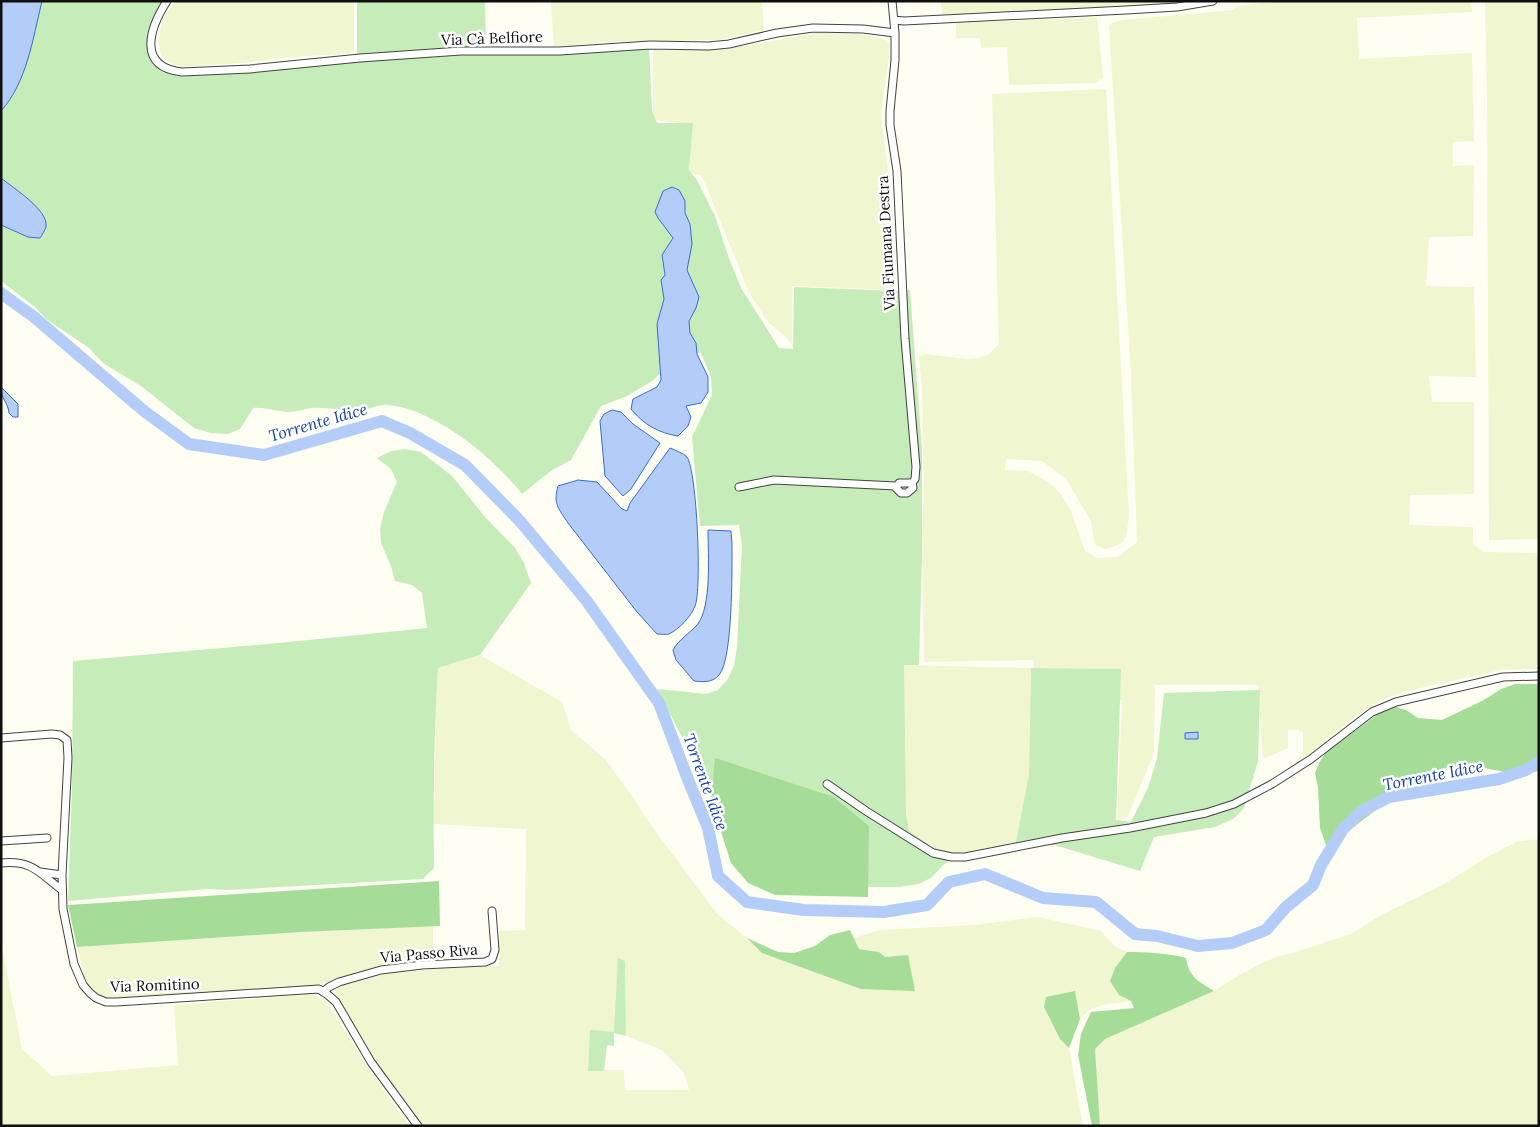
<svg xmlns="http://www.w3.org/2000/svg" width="1540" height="1127" font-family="Lora,serif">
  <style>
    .farmland { fill: #f0f6d0; fill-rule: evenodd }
    .green { fill: #c6ecb9 }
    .forest { fill: #a5dd98 }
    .water { fill: #b4cdf8; stroke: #386cd2 }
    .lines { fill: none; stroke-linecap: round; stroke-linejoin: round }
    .river { stroke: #b4cdf8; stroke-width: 12 }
    .minor-casing { stroke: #424242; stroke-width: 9 }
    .minor { stroke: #fff; stroke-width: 7 }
    .labels { text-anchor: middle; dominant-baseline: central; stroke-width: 5; stroke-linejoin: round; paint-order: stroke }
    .street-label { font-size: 15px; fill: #0f0f0f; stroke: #fff }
    .water-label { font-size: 16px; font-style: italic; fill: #133fa7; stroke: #fff }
  </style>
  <rect width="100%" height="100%" fill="#fefff2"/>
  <path class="farmland" d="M175,1h179v48l-5,5 -45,2 -62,7 -59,4 -13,-4 -7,-5 -3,-7 -2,-10 5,-22z
    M551,1h211l2,29 -46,10 -113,2 -51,5z
    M941,1h248l-16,3 -231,12z
    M1281,1h188l4,11 -116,6 2,41 113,-6 2,88 -21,1v24l21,-1 -1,71 -44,1 -3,49 48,1 2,90 -47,-1 3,26h42v92l-64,1 -1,30 64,2v16l9,9 57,1v116l-38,1 -94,21 -25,9 -23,14 -56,44v-26l-5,-2h-10v18l-25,11 -5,-74h-103l-1,68 -26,63 -11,6 5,-122 -85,-6 -4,-34 -109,2 -2,-121 2,-49 -2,-104 -3,-31 7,-3 40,5 13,-1 9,-3 11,-11 -7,-250 114,-5 23,428 -3,19 -4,7 -12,5 -5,1 -9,-4 -2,-5 -3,-19 -19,-32 -7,-11 -23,-17 -36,-2 -1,11 23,1 20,11 13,12 10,17 14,40 12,7 21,-1 19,-15 -6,-169 -22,-347 3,-3 10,-3 111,-10 4,-4z
    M1485,1h54v538l-50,1 -2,-441z
    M1097,17l6,61 -7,5 -87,2 -2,-38 -26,1 -1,-10h-24v-15z
    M817,33l42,1 25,5 5,3v14l-8,58 11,90 3,86 -103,-4v59l-6,-8 -17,-14 -13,-19 -8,-14 -43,-107 -4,-7 -11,-3 -1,-49 -36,-4v-70l72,-1z
    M480,655l82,47 9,28 34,29 32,44 8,14 72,97 30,24 15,15 152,38 -6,-36 -23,2 -6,-5 -20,-3 -5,-11 26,-8 95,-5 63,-8 63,14 13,15 13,6 -12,16 4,26 12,7 -24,3 -17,5 -10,10 -5,-28 -15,48 9,9 14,78h-661l-11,-18 -36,-46 -41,-70 5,-6 48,-12 48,-5 64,-3v-35l26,-1 1,-101 -92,-5 2,-117 2,-39zM625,961l1,75 36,14 22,23 5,17h-64l-1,-20h-36l2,-39 24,1z
    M904,665l127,3 -2,106 -14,73 -46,7h-17l-20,-7 -24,-16 -3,-37z
    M1539,839v287h-439l-6,-77 10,-10 110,-48 27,-17 19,-10 19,-8 17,-4 55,-18 30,-19 61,-30 42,-26 32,-17z
    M433,926v35l-31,2 -33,7 -52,15 -126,9 -81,5 -14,-6 -11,-12 -8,-34 224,-15z
    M1,943l21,106 30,27 126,-11 -4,-60 137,-11 12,5 8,10 46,72 33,45h-409z"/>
  <path class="green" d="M42,1h125l-15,20 -4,19 2,16 8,12 17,5 182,-12v-60h128l1,49 163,-4 3,65 5,12h36l-4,47 8,10 18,36 14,42 12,30 38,60 14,1 1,-62 104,4 12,-1 12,160v106l-3,109h-15l2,149 3,17 23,16 20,7 4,4 -12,6 -13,14 -13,6 -18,3h-35l-151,-95 -21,-34 -36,-69 49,5 12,-4 9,-10 7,-14 3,-19 5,-101 -3,-21 -39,1 -8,-89 20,-42 -1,-18 -10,-24h-19l-30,28 -25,15 -26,10 -30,54 -19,10 -30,24c-28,-36 -87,-85 -134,-89 -8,-1 -17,4 -26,5 -17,2 -33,-3 -49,-2 -8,0 -15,4 -23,4 -13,0 -24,-5 -37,-4l-13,21 -12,5 -17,-1 -17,-5 -53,-42 -38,-23 -14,-15 -43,-29 -11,-12 -34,-26v-56l27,12 12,1 6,-11 -3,-13 -17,-17 -25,-19v-67c26,-29 32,-73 41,-110z
    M405,449l16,3 31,24 33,41 30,31 9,15 7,20 -51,72 -42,13c-4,67 -5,133 -4,200l-11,11 -195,11 -21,-1 -139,12 4,-113 1,-127 206,-18 148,-15 -5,-35 -10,-8 -17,-4 -4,-15 -10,-23 -1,-14 4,-17 13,-30 -6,-13 -14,-11 14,-7z
    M1031,668l90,1 -5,151 15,2 17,-34 9,-30 7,-65 96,-3 -2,71 -14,47 -11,11 -18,8 -61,10 -14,34 -89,-27 -36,3 14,-73z
    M618,958l7,3 1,75 -12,-3v13l-7,-1 -3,26h-16l2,-41 24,2z"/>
  <path class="forest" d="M1515,684h24v87c-8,1 -16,3 -23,2 -21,-2 -40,-8 -61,-7 -31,2 -101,62 -128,82l-7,-20 -2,-40 -3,-15 4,-10 7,-11 52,-38 18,-7 10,3 12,8 24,2 40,-19 19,-12z
    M715,758l119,39 35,29 -1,71 -93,-2 -27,-12 -17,-20 -20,-62z
    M439,881l1,45 -139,6 -224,15 -9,-42z
    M850,930l9,19 20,3 6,5 23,-2 7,36 -54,-2 -99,-36 -15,-15 31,14 16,1 21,-7 15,-11z
    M1127,952c19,0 41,1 59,6 3,20 13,23 28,33l-109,48 -10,10 5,77h-8l-14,-71 3,-21 10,-22 43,-4 -3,-7 -12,-6 -9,-14 5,-13z
    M1075,991l5,28 -11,29 -9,-9 -16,-32 2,-10z"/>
  <path class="water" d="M1,1h41c-9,37 -15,81 -41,110z
    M1,178c12,10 48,32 45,49 -1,3 -4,8 -6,11l-12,-1 -27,-12z
    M672,187l7,3 6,11v12l5,11 2,20 -5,26 12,27 -3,11 -7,13 1,12 6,10 1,11 11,23v15l-7,11 -15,3 5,11 -3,9 -10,10c-19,-3 -34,-11 -47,-27l2,-10 24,-12 4,-7 -4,-56 7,-25 -3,-19 4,-5 -3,-20 11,-17 -15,-20 -3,-6 8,-21z
    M1,387l17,17v13h-5l-4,-4c-1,-11 -8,-13 -8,-26z
    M612,410l9,2 12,12 27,19 -29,46 -8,7 -18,-20 -5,-55 4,-7z
    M670,448c5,2 13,5 17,9 10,14 15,133 8,149 -4,11 -16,23 -26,28 -3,1 -8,0 -12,0l-20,-22 -69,-89c-10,-15 -15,-20 -10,-37l20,-6 19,2 25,27 5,2 3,-8z
    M708,530l23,1 1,13c0,25 1,115 -13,131 -7,8 -16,7 -25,6l-18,-21 -3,-10c6,-11 16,-16 24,-25 15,-18 11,-71 11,-95z
    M1198,732v7h-13v-6z"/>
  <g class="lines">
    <path class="river" d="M1,293l33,24 110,94 45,33 75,11 118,-34 28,12 55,32 54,55 67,80 73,103 30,79 19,46 10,48 29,26 57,8 80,2 43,-7 22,-23 36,-8 58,24 53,4 39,32 22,2 41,10 34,-3 34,-13 20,-23 27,-22 8,-20 22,-36 19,-18 27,-14 110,-18 27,-9 13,-8"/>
    <g class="minor-casing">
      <path id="minor" d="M167,1c-18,28 -30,66 15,71l68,-3 110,-11 101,-7h99l90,-6 59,1 20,-2 48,-11 36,-5 50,1 32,4
        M892,1l3,32v27l-5,51v14l7,46 8,168 11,128 -1,12 -3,4h-13l-3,5 5,5h6l6,-5 -1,-5
        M894,20l10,1 222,-11 51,-3 36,-6
        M739,487l35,-7 122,6
        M1,738l51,-4 8,1 7,5 1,18 -6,117 1,34 11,55 9,21 7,8 6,5 10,4h11l202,-13 9,6 8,7 35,60 47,64
        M827,784l39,27 67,42 19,4h13l97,-19 68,-10 76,-15 28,-9 38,-20 39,-25 61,-47 24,-10 107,-25 36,-1
        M1,841l46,-3
        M1,863c32,-3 38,10 61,27
        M40,872l22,3
        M323,992l6,-5 10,-5 42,-12 41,-5 63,-3 7,-3 3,-9 -3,-39"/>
    </g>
    <use href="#minor" class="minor"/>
  </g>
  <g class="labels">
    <g class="street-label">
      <text transform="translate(492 38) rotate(-2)">Via Cà Belfiore</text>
      <text transform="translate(886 243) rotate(-93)">Via Fiumana Destra</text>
      <text transform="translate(429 953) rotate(-5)">Via Passo Riva</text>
      <text transform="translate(155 985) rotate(-2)">Via Romitino</text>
    </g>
    <g class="water-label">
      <text transform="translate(318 422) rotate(-16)">Torrente Idice</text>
      <text transform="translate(1433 775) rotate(-11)">Torrente Idice</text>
      <text transform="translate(706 782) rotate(70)">Torrente Idice</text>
    </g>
  </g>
  <rect width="1540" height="1127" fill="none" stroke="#0f0f0f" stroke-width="5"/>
</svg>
